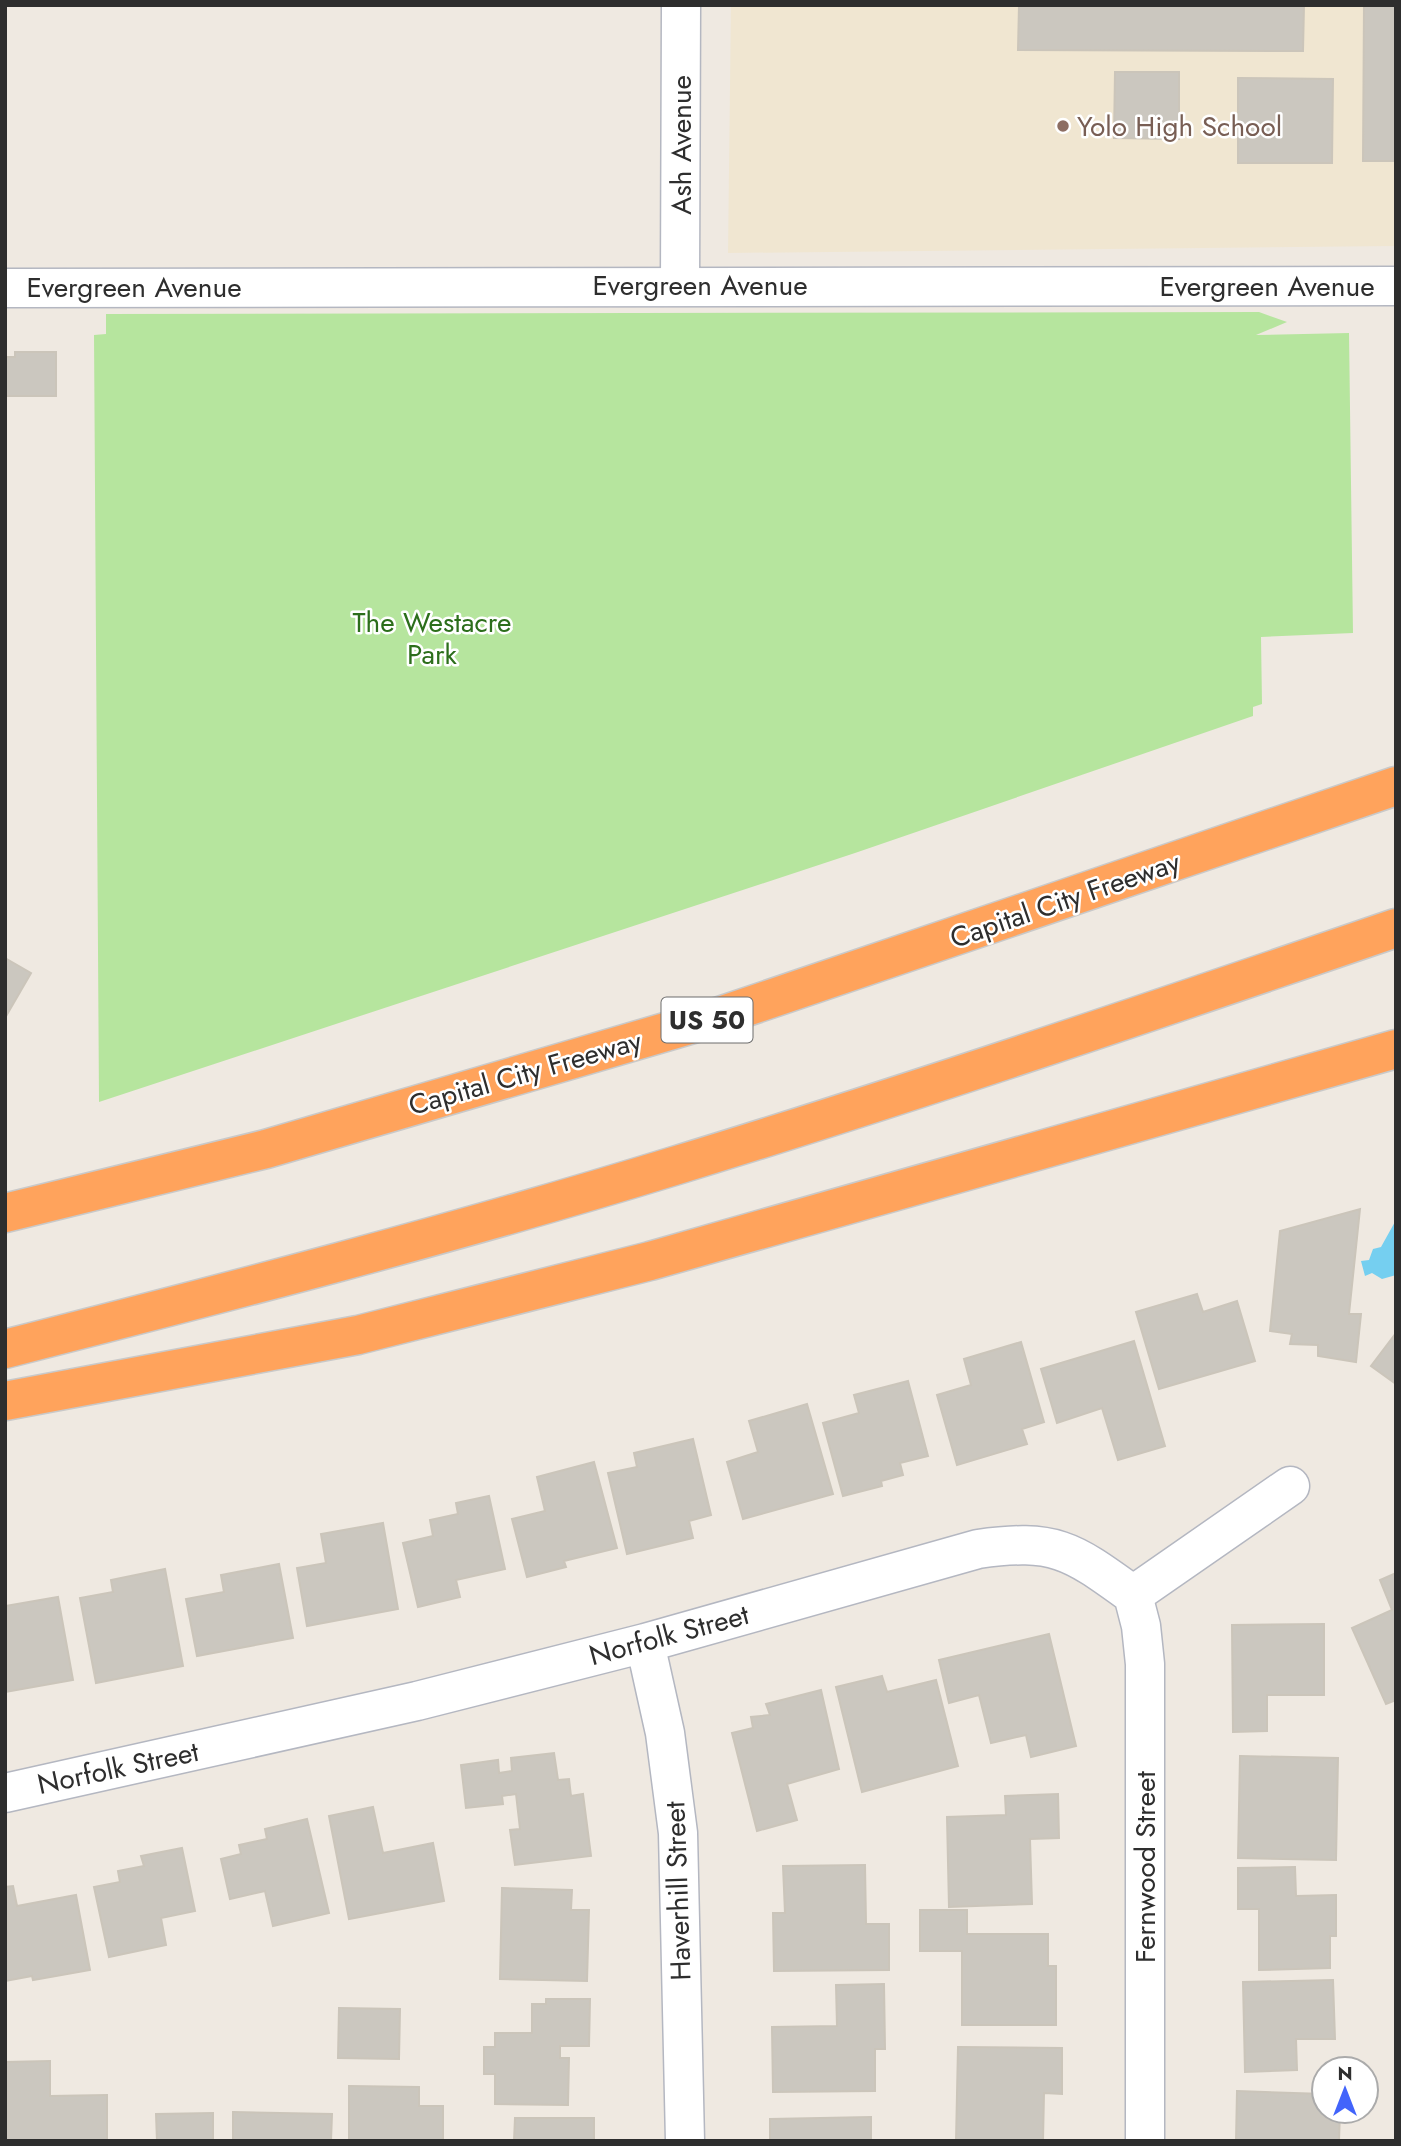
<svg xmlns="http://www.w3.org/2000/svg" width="1401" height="2146" font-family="Jost,sans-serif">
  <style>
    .education { fill: #f0e6d1 }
    .green { fill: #b6e59e }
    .water { fill: #75cff0 }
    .building { fill: #cbc7bf; stroke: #cbc5ba; stroke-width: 2 }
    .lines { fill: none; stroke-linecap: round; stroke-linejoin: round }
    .minor-casing { stroke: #b4b7c1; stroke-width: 41 }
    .motorway-casing { stroke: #c9c9c9; stroke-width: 41 }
    .minor { stroke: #fff; stroke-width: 38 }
    .motorway { stroke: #ffa35c; stroke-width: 38 }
    .education-dot { fill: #8d6e63; stroke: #fff; stroke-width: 2.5 }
    .labels { text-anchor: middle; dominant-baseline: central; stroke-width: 5; stroke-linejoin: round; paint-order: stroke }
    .shield { fill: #fff; stroke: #6d6d6d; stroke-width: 2 }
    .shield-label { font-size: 26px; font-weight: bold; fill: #2e2e2e }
    .education-label { font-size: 28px; fill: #785e54; stroke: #fff; text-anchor: start }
    .street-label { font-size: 28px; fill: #2e2e2e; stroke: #fff }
    .park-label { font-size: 28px; fill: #2c6e1b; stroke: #fff }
  </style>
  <rect width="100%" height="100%" fill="#efe9e1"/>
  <path class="education" d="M731,5h665v241l-668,7z"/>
  <path class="green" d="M1259,312l28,10 -31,13 93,-2 4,300 -92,4 1,67 -9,3v9l-398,137 -756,249 -5,-767 12,-1v-20z"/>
  <path class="water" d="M1396,1220v55l-14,4 -10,-6 -7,3 -4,-15 8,-1 4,-11 8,-2z"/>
  <path class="building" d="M1019,5h285l-1,46 -285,-1z
    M1364,5h32v156h-33z
    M1115,72h64v67l-65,-1z
    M1238,78l95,1 -1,84h-94z
    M15,352h41v44h-51v-39h10z
    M5,958l26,15 -26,45z
    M1360,1209l-11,105h12l-5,48 -38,-6v-11l-28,-1 2,-10 -22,-3 10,-100z
    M1197,1294l6,18 34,-11 18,60 -96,28 -23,-77z
    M1396,1333v51l-25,-18z
    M1134,1341l31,105 -47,14 -16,-52 -45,15 -16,-54z
    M1021,1342l23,80 -22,7 5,15 -70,21 -20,-70 34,-10 -7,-26z
    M908,1381l20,75 -28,7 3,12 -22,6 1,5 -39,10 -20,-73 36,-10 -5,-18z
    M807,1404l26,90 -90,25 -16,-57 31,-10 -9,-31z
    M693,1439l18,76 -22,6 4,17 -66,16 -19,-81 29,-6 -3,-14z
    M594,1462l23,86 -53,13 2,6 -39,10 -15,-58 33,-8 -8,-34z
    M489,1496l16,73 -49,11 4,17 -42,10 -15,-64 30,-7 -3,-16 28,-6 -2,-11z
    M383,1523l15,86 -91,17 -10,-58 29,-5 -5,-29z
    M279,1564l14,74 -96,18 -11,-57 38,-7 -3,-17z
    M165,1569l18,97 -87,17 -16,-85 33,-6 -2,-12z
    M1396,1573v127l-10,4 -34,-76 40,-18 -12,-30z
    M58,1597l15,83 -68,12v-86z
    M1324,1624v71h-57v36l-34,1 -1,-107z
    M1049,1634l27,112 -45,11 -5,-22 -35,8 -12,-48 -30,8 -10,-43z
    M882,1676l5,16 49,-12 22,86 -96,26 -26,-105z
    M821,1690l18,79 -52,15 10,36 -40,11 -25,-98 21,-5 -2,-11 19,-2 -4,-11z
    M554,1753l4,27 11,-1 2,17 12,-2 8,62 -76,9 -5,-35 10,-1 -4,-35 -14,2 1,8 -37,4 -5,-43 37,-5 1,13 13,-2 -1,-13z
    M1240,1756l98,2 -2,102 -98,-2z
    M1058,1794l1,44 -29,1 2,65 -83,3 -2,-90 59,-2 -1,-19z
    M373,1807l10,46 50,-10 11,58 -95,18 -20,-103z
    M307,1819l22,94 -56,13 -8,-35 -35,8 -9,-40 20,-5 -2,-9 28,-6 -2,-10z
    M182,1848l13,63 -34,7 5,27 -57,12 -15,-70 26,-5 -2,-11 26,-5 -3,-10z
    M865,1865l1,59h23v46l-115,1 -1,-58h12l-2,-47z
    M1295,1867l1,29 40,-1v41h-6v32l-71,2v-61h-21v-41z
    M13,1886l4,20 59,-11 14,75 -57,10 -1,-4 -27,5v-94z
    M502,1888l70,2 -1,20h18l-2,71 -87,-2z
    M920,1910h47v24h81v32h8v59h-94v-74h-42z
    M1333,1980l2,59h-39l1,31 -52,2 -2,-90z
    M884,1984l1,65h-10v42l-102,1 -1,-65 65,-1 -1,-41z
    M546,1999h44l-1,47h-29v12h9l-1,47 -73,-1v-30h-11v-27h11v-14h37v-29h14z
    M339,2008l61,1 -1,50 -61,-1z
    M958,2047l104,1v46l-18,-1 -1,48h-87z
    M50,2061v35l57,-1v46h-102v-79z
    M349,2086l70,1v19h24v35h-94z
    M1237,2091l87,3v17h16l-1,30h-103z
    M233,2112l99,2 -1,27h-98z
    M213,2113v28h-56l-1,-27z
    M871,2117v24h-101v-22z
    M515,2118h79v23h-80z"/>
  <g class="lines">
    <g class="minor-casing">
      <path id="minor" d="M680,285l1,-280
        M5,288l1391,-2
        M1133,1595l8,31 4,38v477
        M1133,1595l157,-109
        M645,1643l20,90 13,100 7,308
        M5,1793l412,-92 228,-58 333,-94c78,-11 94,2 155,46"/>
    </g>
    <g class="motorway-casing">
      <path id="motorway" d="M5,1213l261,-64 454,-133 676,-230
        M5,1349c224,-57 448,-115 669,-183 242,-74 482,-156 722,-238
        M5,1401l353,-66 292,-74 746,-212"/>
    </g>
    <use href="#minor" class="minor"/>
    <use href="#motorway" class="motorway"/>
  </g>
  <circle class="education-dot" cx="1063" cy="126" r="7"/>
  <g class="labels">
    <rect class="shield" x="661.5" y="997.5" width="91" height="45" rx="5"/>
    <g class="shield-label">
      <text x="707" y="1020">US 50</text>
    </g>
    <g class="education-label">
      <text x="1077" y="126">Yolo High School</text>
    </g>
    <g class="street-label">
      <text transform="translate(681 145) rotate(-90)">Ash Avenue</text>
      <text x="700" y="285">Evergreen Avenue</text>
      <text x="1267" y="286">Evergreen Avenue</text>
      <text x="134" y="287">Evergreen Avenue</text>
      <text transform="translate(1065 900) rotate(-19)">Capital City Freeway</text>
      <text transform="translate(525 1073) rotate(-16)">Capital City Freeway</text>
      <text transform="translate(669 1635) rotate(-15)">Norfolk Street</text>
      <text transform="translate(118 1768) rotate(-12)">Norfolk Street</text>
      <text transform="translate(1145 1867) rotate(-90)">Fernwood Street</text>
      <text transform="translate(678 1891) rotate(-92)">Haverhill Street</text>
    </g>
    <g class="park-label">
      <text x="432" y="622">The Westacre<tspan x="432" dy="32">Park</tspan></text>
    </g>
  </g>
  <rect width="1401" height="2146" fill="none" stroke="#2e2e2e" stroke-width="14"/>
  <g transform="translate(1345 2090)"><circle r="33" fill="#ffffff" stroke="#ababab" stroke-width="2"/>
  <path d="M0-5L12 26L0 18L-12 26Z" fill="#4264fb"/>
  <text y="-10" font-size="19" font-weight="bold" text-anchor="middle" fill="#2e2e2e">N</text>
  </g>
</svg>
